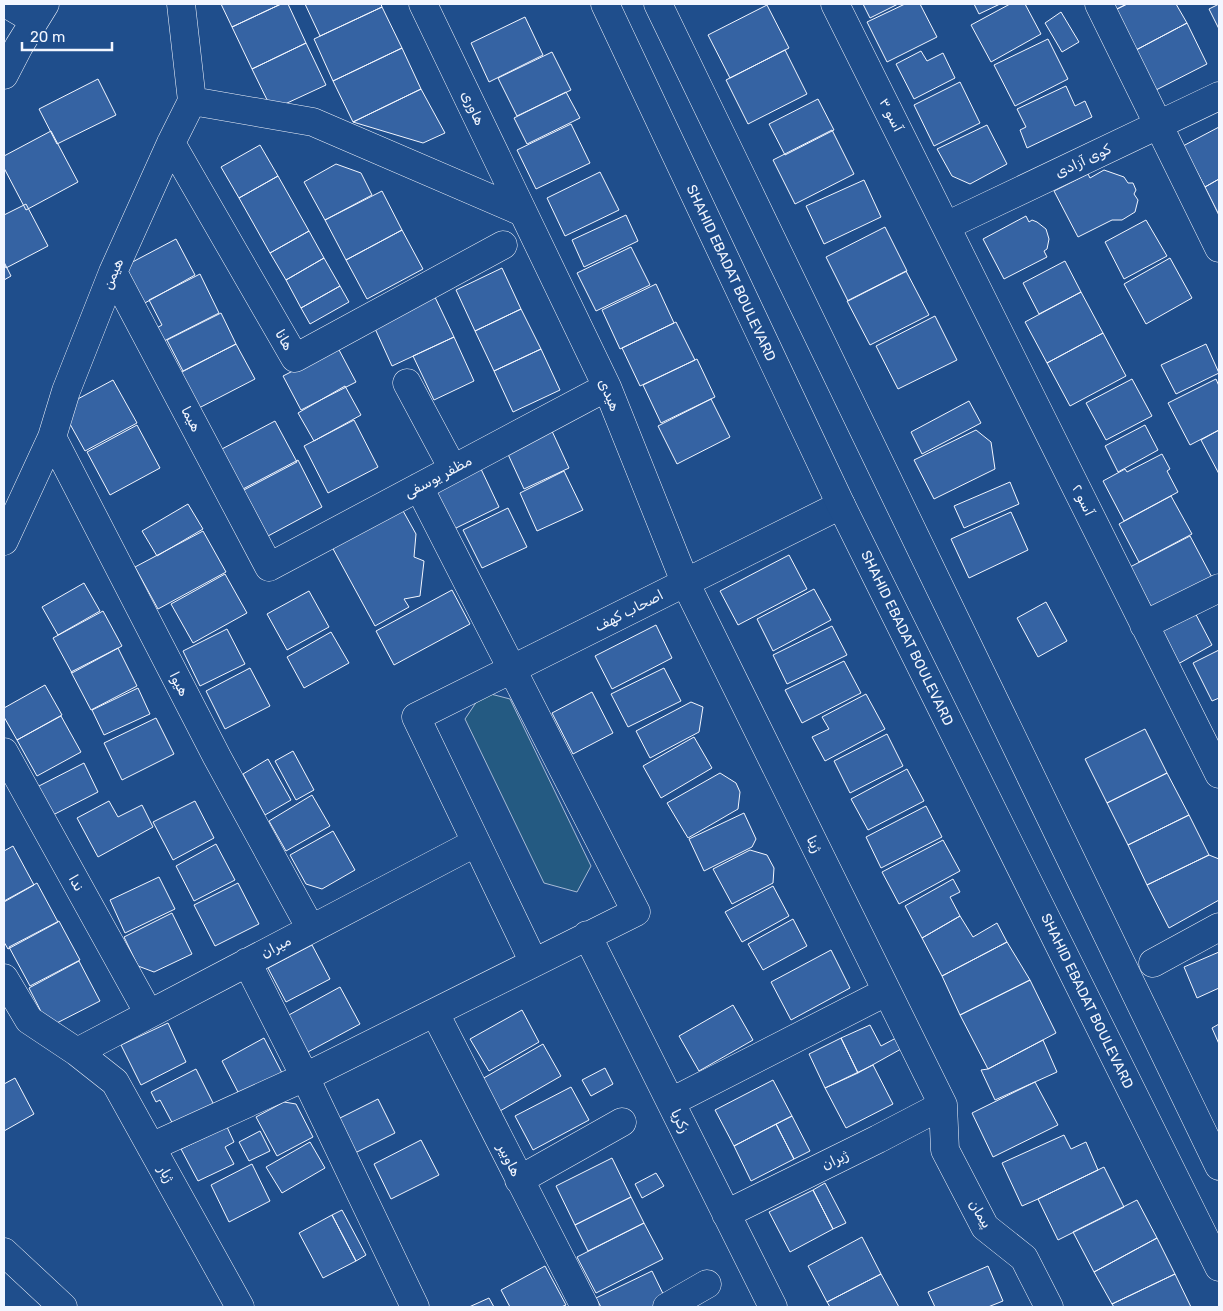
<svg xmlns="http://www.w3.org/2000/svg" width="1223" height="1311" font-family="Rubik,Cairo,sans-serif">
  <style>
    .green { fill: #245a82; stroke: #a8bbd7 }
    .building { fill: #3563a3; stroke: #f2f6ff }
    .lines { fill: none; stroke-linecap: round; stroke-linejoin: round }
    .minor-casing { stroke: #f2f6ff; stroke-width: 29 }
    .major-casing { stroke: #f2f6ff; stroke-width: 29 }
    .minor { stroke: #1f4e8c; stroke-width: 28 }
    .major { stroke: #1f4e8c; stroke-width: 28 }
    .labels { text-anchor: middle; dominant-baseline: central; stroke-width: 4; stroke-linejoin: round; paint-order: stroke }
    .street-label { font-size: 14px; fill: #f2f6ff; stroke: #1f4e8c }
  </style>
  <rect width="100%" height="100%" fill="#1f4e8c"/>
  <path class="green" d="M483,692l27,7 81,167 -14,26 -33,-9 -79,-164z"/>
  <path class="building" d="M221,4h60l-49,23z
    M281,4h7l18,39 -54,26 -20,-42z
    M305,4h76l1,3 -62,29z
    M863,4h35l-28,14z
    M905,4h15l17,33 -50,25 -20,-40z
    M974,4h26l-21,10z
    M1010,4h15l16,30 -50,28 -20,-37z
    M1112,4h15l-12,6z
    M1127,4h49l11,19 -51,27 -21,-40z
    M1219,4v25l-10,-20z
    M767,5l22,43 -59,30 -22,-43z
    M382,7l20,41 -69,33 -19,-42z
    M1061,12l18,30 -17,10 -17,-29z
    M525,17l18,38 -54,27 -18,-39z
    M1187,23l20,41 -51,26 -20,-40z
    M1048,39l20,40 -53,27 -21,-41z
    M306,43l20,42 -54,25 -20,-41z
    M402,48l19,41 -68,33 -20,-41z
    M785,50l22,44 -59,30 -22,-44z
    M921,51l6,10 16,-8 12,25 -41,21 -18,-35z
    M552,52l19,38 -54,26 -19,-38z
    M98,79l18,36 -59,29 -18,-35z
    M960,82l20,41 -46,23 -20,-41z
    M1066,86l9,20 10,-5 7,16 -65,31 -7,-18 6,-3 -9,-18z
    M421,89l24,44 -22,10 -70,-21z
    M566,92l14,26 -53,26 -13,-26z
    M818,99l16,31 -49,25 -16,-31z
    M571,124l19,39 -54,26 -19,-39z
    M987,125l20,39 -37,20 -18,-8 -15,-27z
    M1219,127v52l-14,8 -22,-41z
    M832,130l22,44 -59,30 -22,-44z
    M51,131l27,51 -52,28 -22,-42v-12z
    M260,145l18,31 -39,22 -18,-31z
    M336,164l25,9 11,22 -47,25 -21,-38z
    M1104,170l20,7 4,6h5l3,7 -2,4 4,6 -3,12 -13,8h-10l-34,17 -24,-46 34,-17 2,4z
    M600,172l19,38 -54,26 -18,-38z
    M278,176l31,55 -39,22 -31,-55z
    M1219,179v36l-14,-28z
    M864,180l17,37 -57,27 -18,-38z
    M382,191l20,39 -56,30 -21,-40z
    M26,204l22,42 -42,22 -2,-4v-49z
    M626,215l12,26 -54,26 -12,-27z
    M1026,216l3,6 3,-2 5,2 9,7 3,10 -2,10 -3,2 3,6 -43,22 -21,-40z
    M1146,220l21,36 -43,23 -19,-37z
    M885,227l22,44 -59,30 -22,-44z
    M402,230l21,39 -56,30 -21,-39z
    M309,231l15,27 -38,22 -16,-27z
    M176,239l19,36 -52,29 -20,-37z
    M631,247l19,38 -54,26 -19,-38z
    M324,258l16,28 -39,22 -15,-28z
    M1170,258l22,40 -46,26 -22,-40z
    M1065,261l16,31 -42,22 -16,-31z
    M4,262l7,14 -7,4z
    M502,268l19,41 -46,22 -19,-41z
    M906,271l23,44 -59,30 -23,-44z
    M200,274l19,39 -59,30 -7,-13 9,-5 -13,-25z
    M656,284l18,39 -54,26 -18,-39z
    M340,286l9,16 -39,22 -9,-16z
    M1081,292l22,41 -56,30 -22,-41z
    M433,293l21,44 -62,29 -20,-44z
    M521,309l20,40 -47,22 -19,-40z
    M221,313l15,31 -53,27 -16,-31z
    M935,316l22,44 -59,29 -22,-43z
    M676,322l19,38 -55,26 -18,-38z
    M1103,333l23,43 -56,30 -23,-43z
    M454,337l20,44 -40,19 -21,-44z
    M236,344l19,35 -58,30 -19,-35z
    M1206,344l13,29 -43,21 -15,-29z
    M338,348l18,34 -55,28 -18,-34z
    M541,349l19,41 -47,22 -19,-41z
    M697,359l18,38 -54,26 -18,-38z
    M1132,379l20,37 -46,24 -20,-37z
    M1216,379l3,7v44l-29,15 -22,-42z
    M113,380l24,43 -52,28 -24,-43z
    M345,386l16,29 -47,26 -16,-28z
    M711,399l19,38 -53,27 -19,-38z
    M969,401l12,22 -59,31 -11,-22z
    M354,420l24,47 -50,26 -24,-47z
    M275,421l22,41 -55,29 -22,-41z
    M137,425l23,43 -50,27 -23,-43z
    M1145,425l13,25 -40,22 -13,-26z
    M551,429l18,39 -45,21 -18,-39z
    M976,430l15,12 4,27 -61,30 -20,-39z
    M1219,430v44l-18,-34z
    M1162,454l8,15 -3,2 11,21 -54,29 -21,-40 22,-12 2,3z
    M298,460l24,47 -54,29 -25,-47z
    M481,469l18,38 -45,22 -18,-39z
    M564,471l19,39 -46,21 -17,-38z
    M1010,482l9,22 -55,24 -10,-22z
    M1171,496l21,38 -53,28 -20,-38z
    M188,504l15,25 -46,27 -15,-25z
    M508,508l19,39 -45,21 -19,-38z
    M402,509l14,25 -2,23 10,4 -4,35 -16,3 5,8 -34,19 -43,-79z
    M1011,512l17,38 -59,28 -18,-39z
    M203,531l23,41 -68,37 -23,-42z
    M1190,536l26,49 -60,31 -26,-49z
    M789,555l18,34 -69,36 -18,-34z
    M225,574l22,39 -54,30 -22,-39z
    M84,583l16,28 -42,24 -16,-28z
    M814,589l17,31 -58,31 -16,-32z
    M452,590l18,34 -76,41 -18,-34z
    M309,591l20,36 -42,23 -20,-36z
    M1046,602l21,39 -29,16 -21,-39z
    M1192,607l20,38 -34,19 -21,-39z
    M103,611l19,35 -50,27 -19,-35z
    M656,625l16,33 -60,31 -17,-33z
    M832,626l15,29 -60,29 -14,-29z
    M227,629l18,35 -45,22 -17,-35z
    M331,632l18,31 -45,25 -17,-31z
    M118,648l19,38 -46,24 -20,-38z
    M1219,650v48l-7,3 -19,-38z
    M844,661l17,32 -59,30 -17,-33z
    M250,668l20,38 -45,23 -19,-38z
    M664,668l17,33 -53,26 -17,-33z
    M45,685l17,30 -45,25 -13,-23v-9z
    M138,688l12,26 -46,21 -12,-25z
    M592,692l21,41 -40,21 -21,-41z
    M866,694l19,35 -60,32 -13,-24 17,-8 -7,-12z
    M691,702l12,5 -4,25 -49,26 -14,-27z
    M61,716l20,36 -44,24 -20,-36z
    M156,718l18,36 -52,26 -18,-37z
    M1145,729l22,44 -60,30 -22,-44z
    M887,734l16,32 -53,27 -16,-32z
    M694,737l18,31 -51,30 -18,-32z
    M293,751l21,39 -18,10 -21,-39z
    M268,759l23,41 -26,15 -22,-41z
    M84,763l14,29 -49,25 -14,-29z
    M907,769l17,32 -56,29 -17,-31z
    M720,773l16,10 4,9 -2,17 -50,29 -21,-35z
    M1167,773l22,42 -61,30 -21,-42z
    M312,795l18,31 -44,25 -17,-30z
    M109,801l9,16 24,-12 11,22 -55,30 -21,-39z
    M195,801l19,37 -41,22 -20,-38z
    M926,806l16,31 -61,31 -15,-31z
    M744,813l12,26 -4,8 -48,24 -15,-32z
    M1189,815l20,40 -62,30 -19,-40z
    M333,831l22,39 -33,19 -16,-5 -16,-29z
    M943,840l17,31 -61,33 -17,-32z
    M216,844l19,36 -41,21 -18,-35z
    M13,846l21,39 -30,17v-51z
    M750,850l17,5 7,13 -1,15 -41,21 -19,-35z
    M1209,855l10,4v41l-50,28 -22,-43z
    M159,877l16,32 -50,24 -15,-33z
    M953,879l7,13 -10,5 10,19 -38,22 -17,-32z
    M37,883l21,39 -50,27 -4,-7v-41z
    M238,883l21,41 -44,22 -21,-41z
    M773,886l16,30 -47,26 -17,-30z
    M172,913l20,41 -38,18 -16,-6 -14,-29z
    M960,916l13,21 24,-14 10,19 -65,34 -20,-38z
    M793,919l14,27 -44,24 -15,-26z
    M59,921l21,39 -50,26 -21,-39z
    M1007,942l23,38 -70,35 -18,-39z
    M312,945l18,34 -44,23 -18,-34z
    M831,950l19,38 -59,32 -20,-38z
    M1219,952v36l-22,10 -13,-31z
    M79,961l21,40 -51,26 -20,-39z
    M1030,980l26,53 -68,36 -28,-54z
    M340,987l20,37 -54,29 -19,-37z
    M733,1005l20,35 -54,31 -20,-35z
    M522,1010l17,32 -50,29 -19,-32z
    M168,1023l18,39 -45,23 -20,-40z
    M1219,1024v20l-7,-16z
    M870,1025l11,21 15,-8 5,11 -43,24 -17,-35z
    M264,1038l18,35 -42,23 -18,-35z
    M841,1038l17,35 -33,15 -16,-34z
    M1043,1040l14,32 -62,28 -14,-30 7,-1z
    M543,1044l18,32 -61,35 -18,-32z
    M873,1065l20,39 -47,24 -21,-40z
    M605,1068l8,16 -22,12 -9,-16z
    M196,1069l20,40 -40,21 -16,-30 -4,2 -5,-10z
    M15,1078l19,36 -30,17v-47z
    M773,1080l19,36 -58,30 -19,-36z
    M1035,1082l23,43 -65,32 -21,-44z
    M571,1087l18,33 -56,30 -18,-34z
    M378,1099l17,34 -44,22 -17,-34z
    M284,1102l12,2 17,33 -36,19 -21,-39z
    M792,1116l18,35 -16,8 -18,-35z
    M776,1124l18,35 -43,22 -17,-35z
    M227,1127l7,15 -9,5 9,17 -36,17 -17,-32z
    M260,1131l10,20 -21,10 -10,-19z
    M1064,1135l7,14 15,-7 12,28 -60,29 -16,7 -20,-43z
    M421,1140l18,35 -48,24 -17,-35z
    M310,1142l15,26 -43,25 -16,-26z
    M612,1158l19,39 -56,28 -19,-39z
    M252,1164l18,37 -41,21 -18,-37z
    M1104,1167l20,40 -66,33 -20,-41z
    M656,1173l8,13 -22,12 -7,-14z
    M825,1183l21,40 -13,6 -20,-39z
    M813,1190l20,39 -43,23 -21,-40z
    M631,1197l13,26 -56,28 -13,-26z
    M1137,1200l20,38 -63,34 -21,-40z
    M342,1210l24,45 -10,6 -24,-46z
    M332,1215l24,46 -33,17 -24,-45z
    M644,1223l19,36 -67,34 -19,-36z
    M862,1237l19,37 -54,28 -19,-36z
    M1157,1238l18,36 -63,30 -18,-32z
    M545,1266l21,39 -5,2h-51l-9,-17z
    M988,1266l15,35 -15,6h-53l-7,-15z
    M652,1271l16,33 -7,3h-60l-5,-9z
    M881,1274l18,33h-69l-3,-5z
    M1175,1274l16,33h-77l-2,-3z
    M489,1298l5,9h-25z"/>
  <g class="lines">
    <g class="minor-casing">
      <path id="minor" d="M7,4l27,16
        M423,4l184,383 78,195 258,523 2,45 40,77 39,31 25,49
        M835,4l384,770
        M1099,4l120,244
        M4,75l15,-29 26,-42
        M192,101l121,21 209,90
        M171,143l124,215 208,-113
        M946,226l273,-130
        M113,272l156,295 338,-180
        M407,383l46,86
        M52,437l165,320 94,172
        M4,541l48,-104 14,-46 47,-119 58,-129 21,-42 -11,-97
        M1144,625l75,-37
        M4,752l145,262
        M587,935l186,372
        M247,962l58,115 110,230
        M534,963l-118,-246 425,-212
        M1153,963l66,-36
        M4,978l25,42 48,32 38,30 125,225
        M435,1013l150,294
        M77,1052l398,-209
        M671,1102l215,-110
        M151,1147l154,-70 331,-165 -217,-425
        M519,1180l103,-58
        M726,1214l152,-75 65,-34
        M4,1252l59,55
        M667,1307l40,-23"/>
    </g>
    <g class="major-casing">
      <path id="major" d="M605,4l236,501 378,762
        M658,4l561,1162"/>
    </g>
    <use href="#minor" class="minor"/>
    <use href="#major" class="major"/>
  </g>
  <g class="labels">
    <g class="street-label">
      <text transform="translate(473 108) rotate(65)">هاوری</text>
      <text transform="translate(891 115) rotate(63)">آسو ۳</text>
      <text transform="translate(1083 161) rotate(-25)">کوی آزادی</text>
      <text transform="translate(731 273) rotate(65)">SHAHID EBADAT BOULEVARD</text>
      <text transform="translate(113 274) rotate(-67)">هیمن</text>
      <text transform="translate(284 340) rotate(60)">هانا</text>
      <text transform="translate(609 395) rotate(67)">هیدی</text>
      <text transform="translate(191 419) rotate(62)">هیما</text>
      <text transform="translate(438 477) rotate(-28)">مظفر یوسفی</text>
      <text transform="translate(1083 500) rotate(64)">آسو ۲</text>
      <text transform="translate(629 611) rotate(-27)">اصحاب کهف</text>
      <text transform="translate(907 638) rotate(64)">SHAHID EBADAT BOULEVARD</text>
      <text transform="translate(179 684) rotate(63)">هیوا</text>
      <text transform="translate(814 844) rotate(64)">ژینا</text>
      <text transform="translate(76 883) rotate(61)">ندا</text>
      <text transform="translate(276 947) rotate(-27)">میران</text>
      <text transform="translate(1087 1001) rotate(64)">SHAHID EBADAT BOULEVARD</text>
      <text transform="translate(680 1121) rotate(64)">زکریا</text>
      <text transform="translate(509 1160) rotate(63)">هاوبیر</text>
      <text transform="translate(835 1160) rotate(-26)">ژیران</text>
      <text transform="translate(166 1174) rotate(61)">ژیار</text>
      <text transform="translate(980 1214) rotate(58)">پیمان</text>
    </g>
  </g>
  <rect width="1223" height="1311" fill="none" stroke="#f2f6ff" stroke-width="10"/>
  <path d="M22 42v8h90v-8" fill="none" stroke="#f2f6ff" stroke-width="2.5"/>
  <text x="30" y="42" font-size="15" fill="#f2f6ff" stroke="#1f4e8c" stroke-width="4" paint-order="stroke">20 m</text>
</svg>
